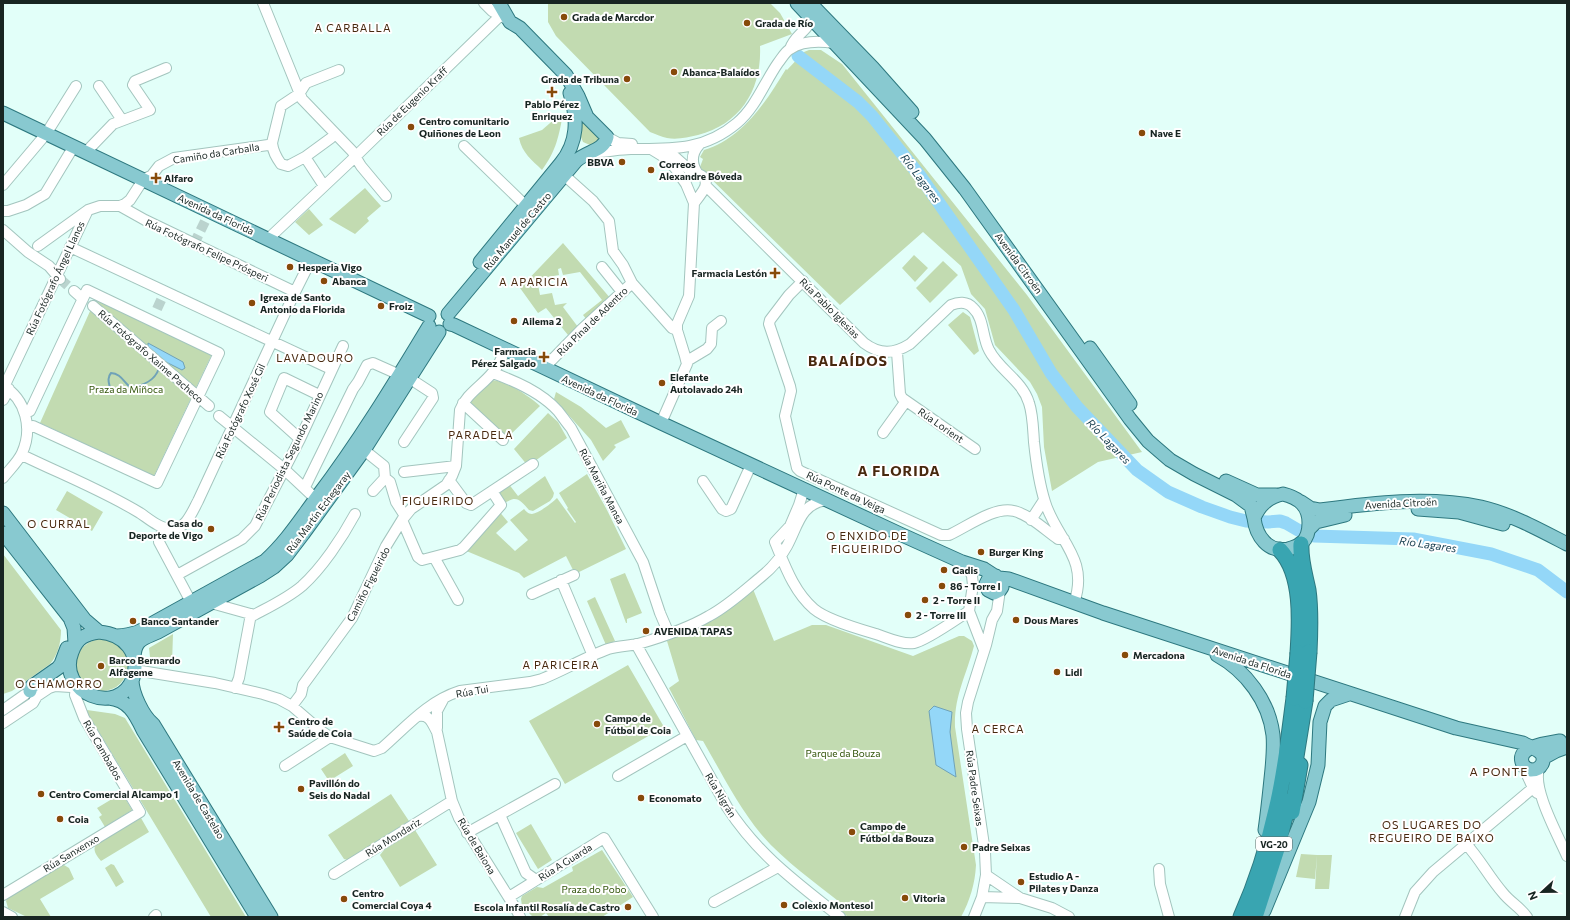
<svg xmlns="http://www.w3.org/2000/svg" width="1570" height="920" font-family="Commissioner,sans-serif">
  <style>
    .green { fill: #c2dbb1 }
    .water { fill: #94d7f8; stroke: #6fa2b8 }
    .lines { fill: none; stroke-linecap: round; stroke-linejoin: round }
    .stream { stroke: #6fa2b8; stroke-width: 2 }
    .river { stroke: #94d7f8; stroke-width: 13 }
    .minor-tunnel { stroke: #bad3ce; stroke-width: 10; stroke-dasharray: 10 5; stroke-linecap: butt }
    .minor-casing { stroke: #a3c5be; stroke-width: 12 }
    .major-casing { stroke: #2d787f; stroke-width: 15 }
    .highway-casing { stroke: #2d787f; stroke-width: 17 }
    .minor { stroke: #fff; stroke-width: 10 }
    .major { stroke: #88c9d0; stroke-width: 13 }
    .highway { stroke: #39a5b1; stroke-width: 15 }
    .highway-bridge-casing { stroke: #2d787f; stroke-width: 17; stroke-linecap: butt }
    .highway-bridge { stroke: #39a5b1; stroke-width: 15 }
    .poi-dot { fill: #874a0a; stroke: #fff; stroke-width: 1.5 }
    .labels { text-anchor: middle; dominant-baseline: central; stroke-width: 4; stroke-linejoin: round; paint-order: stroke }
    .shield { fill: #fff; stroke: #5d6664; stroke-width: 1 }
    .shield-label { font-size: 9px; font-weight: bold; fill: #182522 }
    .poi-label { font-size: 10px; font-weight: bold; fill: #182522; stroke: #fff; text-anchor: start }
    .street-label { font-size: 10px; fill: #182522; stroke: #fff }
    .park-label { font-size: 10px; fill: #305308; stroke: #fff }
    .neighbourhood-label { font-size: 11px; letter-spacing: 1px; fill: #48290f; stroke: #fff }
    .water-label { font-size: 11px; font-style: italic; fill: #163d4e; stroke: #fff }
    .quarter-label { font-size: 12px; letter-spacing: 1px; fill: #48290f; stroke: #fff }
    .district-label { font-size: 14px; font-weight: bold; letter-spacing: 1px; fill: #48290f; stroke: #fff }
  </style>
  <rect width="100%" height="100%" fill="#e2fff9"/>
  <path class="green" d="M548,3h222l10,10 12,21 -32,12c2,43 -19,78 -62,89 -10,2 -20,5 -31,3 -5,-1 -11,-4 -17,-6l-94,-96 -8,-14z
    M809,50h12l21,14 185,231 115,157 -44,10 -46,29 -8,-44 -2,-40 -5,-13 -7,-12 -35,-37 -10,-36 -14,-15 -10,-28 -38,-34 -83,73 -137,-134 -3,-4 3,-8 -3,-2 4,-7c38,-11 62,-48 82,-81l1,1 17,-18z
    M557,117l5,2c-4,21 -7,33 -20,51 -10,-10 -20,-17 -23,-32l23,-8z
    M583,121l19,16 -2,5 -10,3 -7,-3c-3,-6 -5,-14 -2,-20z
    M365,188l16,18 -14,12 2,3 -14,13 -26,-15z
    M309,209l14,16 -14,10 -14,-13z
    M563,243l48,56 -24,21 -4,-5 19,-15 -22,-28 -17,3 -2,-7 -3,1 1,6 -22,4 3,16 12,-2 3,12 12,-2 -4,4 15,20 -10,8 -22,-27 -8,5 -18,-25z
    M914,255l14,13 -13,14 -13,-14z
    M943,261l15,14 -28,28 -14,-15z
    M95,300l117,54 -58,122 -114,-53z
    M963,312l7,5 9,34 -5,4 -26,-30z
    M491,380c16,1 38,16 49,26l-34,33 -38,-36z
    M556,392l25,15 25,21 15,-8 9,17 -16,8 2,2 -13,14 -12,-21 -37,-41z
    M548,413l10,9 9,16 -39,28 -14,-17z
    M587,474l20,36 19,39 -51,25 -9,-18 -42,22 -5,-5 -55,-23 34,-40 10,12 -12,11 19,18 13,-11 -18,-20 14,-11c2,2 4,5 8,5 7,-1 20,-11 25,-16l18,25 1,-1 -9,-13 1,-1 -9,-15z
    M545,476l9,17 -1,4 -3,4 -17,10 -4,-1c-10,-11 -12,-15 -26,-6l-8,-13 13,-8 10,13z
    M67,491l36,21 -11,19 -36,-21z
    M3,554l58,76c0,12 -3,25 -11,34l-38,27 -9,3z
    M625,573l17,40 -15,6v4h-1l-16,-44z
    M753,589l21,52 38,-16h14l87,31 46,-20h5l8,5 2,5c-8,30 -20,50 -19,81l21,138c-1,19 -6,35 -15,52h-113c-5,-4 -9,-7 -6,-13 -27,-22 -58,-43 -81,-70 -23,-28 -40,-62 -58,-93l-7,-1 -27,-52 10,-7 -12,-40 44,-20z
    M595,597l20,44 -9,4 -19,-44z
    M173,634l-1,30 -16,-3 -6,-4 -1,-9z
    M76 665a26 26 0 1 1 52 0a26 26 0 1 1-52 0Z
    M628,665l36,62 -99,57 -36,-63z
    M87,710l28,4 10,4 121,199h-35l-123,-203z
    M345,753l8,13 -24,15 -8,-12z
    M122,793l10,17 -27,17 -6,-10 3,-2 -5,-7z
    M391,794l18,27 -61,39 -4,-1 -16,-24z
    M141,818l8,14 -48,29c-4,-5 -9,-10 -5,-17z
    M531,824l21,36 -14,9 -22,-36z
    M415,830l22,35 -37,22 -20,-32 4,-5z
    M602,850l31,47 -31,20h-53l-3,-4 -6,4h-7l-11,-11 -1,-7 1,-3 15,-9 6,1 30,-17 -1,-4z
    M1301,854l16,1 -2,24 -19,-2z
    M1317,855h15l-3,34h-14z
    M111,864l3,1 10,17 -8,5 -11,-19z
    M64,865l5,3 5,11 -34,20 11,18h-24l-19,-9 -2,-7 2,-4 52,-31z"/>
  <path class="water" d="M148,343l35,19 2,6 -3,2 -18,-9 -16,-14z
    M934,706l18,6 -2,20 6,45 -20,-12 -7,-54z"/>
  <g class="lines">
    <path class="stream" d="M110,394c2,-7 -5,-14 1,-21 9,0 13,9 19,14 12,-1 25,-6 29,-19"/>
    <path class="river" d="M798,56l60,46 14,14 48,60 94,134 37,63 26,34 60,63 31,22 34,15 28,10 16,4 22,1 12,-1 6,2 12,7 16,6 99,3 78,15 47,16 29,22"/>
    <path class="minor-tunnel" d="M194,244l16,-33
      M60,279l14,12
      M157,309l5,-11"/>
    <g class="minor-casing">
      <path id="minor" d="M263,3l39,96 50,52 9,15 25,30
        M484,3l8,8 13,7
        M790,49c3,-10 10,-14 16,-21 4,-4 6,-10 10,-14
        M99,86l23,34
        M607,137l11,6 14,1
        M272,143c1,9 4,14 9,21l7,2 17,-9 26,-19
        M464,146l62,60
        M651,149l13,8 11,11 11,16 8,19 -5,93 -12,28v6l8,26 2,8 -26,59
        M666,149l28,25
        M86,152l27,-28 37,-14 -17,-25 2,-4 31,-13
        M591,152c13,1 27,-3 40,-3 40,0 73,2 106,-26 19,-16 27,-40 41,-60 4,-5 7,-11 12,-14 12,-8 30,-8 44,-6
        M305,157l19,29
        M698,174c-7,-10 -7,-20 1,-29
        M564,175l29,26 16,20 4,30 10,14 9,18 40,45 5,2
        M689,176c8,-5 20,0 16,11 -2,5 -7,11 -11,16
        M3,185l43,-51 30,-48
        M706,186l158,157c16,12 30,11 46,1l41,-39c7,-3 16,-4 22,3 11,10 9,29 16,42 10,20 33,30 40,53 4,12 4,26 5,39 2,19 5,41 11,60 11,37 45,56 29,101
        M120,206l25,14 150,72
        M3,211h5l18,-6 19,-11 29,-48
        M3,230l25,22 21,14 11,13
        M268,239l87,-82 145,-141 2,-7
        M38,246l50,-36 12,-4h20l5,-2 5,-4 13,-20 9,-5 7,-9 15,-8 94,-13 4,-2 9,-37 18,-12 7,-11 33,-13
        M70,247l261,122
        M602,267l20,25
        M803,281l-14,14 -19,25 -1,4 21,62 1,5 -6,25 12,52 3,3 141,64h8c18,-8 45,-29 65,-24 16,4 31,19 44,28h6
        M74,291l9,8
        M93,306l116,100
        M897,352l3,42 2,4 73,51
        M687,361l20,-12 4,-5 1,-16 9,-7
        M544,368l37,-38 51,-47
        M493,373c22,8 48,19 65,38 4,5 8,11 13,17l72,134 17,51 9,21
        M3,386c23,13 30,43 19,67 -4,9 -13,17 -19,25
        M4,387l83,-175
        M3,400l6,-11
        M463,403l40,37
        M30,411l57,-121 132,63 -62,130 -124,-57
        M219,416l65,53 32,30
        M883,433l23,-32
        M300,439l-30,-27 14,-34 35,17
        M404,442l29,-44 -1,-5 -23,-15
        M364,450l20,16 1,12 -12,13
        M22,455c39,19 80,35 118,58 9,6 20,16 32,16 14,0 20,-17 26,-28l97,-209 16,-32
        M404,472l52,-6
        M385,478l5,4 6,20 9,14
        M449,480l17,23 5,2 62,-41
        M703,481l19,28 4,2 5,-2 20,-44
        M305,487l48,-98 5,-7 9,-17 6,-2 27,12
        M804,489l-5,16 -9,21 -15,16c10,24 19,50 39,67 13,11 45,20 62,25 12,4 26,11 38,9 12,-2 44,-25 55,-32
        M402,520l16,37 4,3 38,-10 4,-3 37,-42 -9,-14
        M1031,520l13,-20
        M168,529l-9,8v5l32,60
        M434,557l24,43
        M962,562l6,5 4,9 1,9 -4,26 15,39
        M177,575l65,-36 13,-13 45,-87 43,-93
        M561,580l32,76
        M532,594l42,-19
        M211,603l43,12c17,-9 34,-17 48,-29 20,-18 40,-48 53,-72
        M636,644l91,163c31,48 69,75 113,110
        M141,671l74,12 48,11 16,5 13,7 29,25 9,6 44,14 8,-3c24,-21 46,-47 78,-57l70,-9 12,-3c22,-9 44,-22 66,-30 10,-3 20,-3 30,-5 24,-7 49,-15 71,-28 19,-10 36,-26 53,-40 10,-8 19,-19 25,-30 11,-20 13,-42 39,-46
        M235,688l4,-10 12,-64
        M292,706l9,-12 2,-9 49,-67 34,-72 16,-26 9,-11 35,-24 6,-9 4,-10 4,-56c6,-16 23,-25 33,-38 6,-7 9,-14 12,-22
        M3,710l27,-19 6,-3
        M418,716c12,-2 14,7 19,16l15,69 7,17 57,91 4,8
        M3,723l30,-20 4,-7 12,-8 6,-2 16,1 5,-2 -1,10 9,23 56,94 -137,83
        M437,728v-17l7,-13
        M285,766l45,-29
        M1523,766l10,22 4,5
        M1540,767c-10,19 19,70 27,89
        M618,776l69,-40
        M500,815l26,58 10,7
        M467,833l88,-49
        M1466,844c14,15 23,33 37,49 7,9 17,14 24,24
        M1159,869l1,15 9,33
        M334,874l118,-73
        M986,875l34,23 32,10 17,9
        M509,897l95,-59 49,79
        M982,897l38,1
        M714,902l64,-35
        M3,912l9,5
        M154,917l2,-2
        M974,917l8,-20 4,-22 -1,-23 -18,-123 -1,-16 2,-11 18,-57 6,-25 5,-9 3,-21
        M1405,917l10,-25 18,-20 100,-84"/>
    </g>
    <g class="major-casing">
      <path id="major" d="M797,3l128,136 40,50 165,230 18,22 22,19 24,14 42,21 15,11 3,12
        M810,3l63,65 39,44
        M3,113l426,203
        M480,262l81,-99c17,-21 17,-44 9,-70
        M448,314l128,-153c11,-10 28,-10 31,-24l-20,-20 -9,-21 -12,-21 -46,-47 -10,-6 -11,-19
        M450,324l4,1 207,98 239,111 62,28 22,7 17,11 1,7 -2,3 -6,3 -6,-3 -2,-6 3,-6 7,-2
        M1090,348l40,56
        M1226,481l31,14h19
        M1283,494c16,4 26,12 26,29 0,7 -2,15 -7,20 -4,3 -10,5 -14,6 -20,4 -32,-13 -34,-31 6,-14 15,-21 29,-24z
        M1301,502l9,6 10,2c53,-7 108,-14 161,-3 30,7 59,23 86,37
        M1418,509l41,3 44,12
        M3,513l82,107 14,12
        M1309,529l7,-7 29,-7
        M3,533l67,85 4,10 1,15
        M999,578l10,1 94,34 353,115 67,15c8,5 25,8 19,21 -2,4 -6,6 -11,6 -4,-1 -8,-3 -9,-8 -5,-16 27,-19 38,-21
        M99,632c25,2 42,21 34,46 -14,40 -77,15 -61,-26 5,-14 13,-18 27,-20z
        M117,636c15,-1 25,-4 36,-13l112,-62c21,-19 35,-41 52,-64 41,-54 77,-113 112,-171
        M1217,655c29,16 52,46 56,80 1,11 0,23 -1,34 -2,20 -4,40 -7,61
        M134,657c1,-18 9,-18 24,-25l102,-56 14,-9 13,-12 16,-21 61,-84 75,-118
        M132,680c0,13 11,36 21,44l118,193
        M30,691l1,-4 27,-19 3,-4 6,-16
        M109,698c19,2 26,15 34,32l114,187
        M1543,758l13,-7 11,-4
        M1264,911l45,-109 9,-37 2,-43 5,-16 6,-6 18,-6"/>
    </g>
    <g class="highway-casing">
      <path id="highway" d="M1301,544c-1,16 4,31 7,46 3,21 2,42 1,62
        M1280,550c23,24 20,72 18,103
        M1293,775l12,-74
        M1292,812l8,-47
        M1241,917c15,-34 27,-71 35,-107 9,-37 13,-74 18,-112
        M1255,917l22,-68 12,-48"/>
    </g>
    <use href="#minor" class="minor"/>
    <use href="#major" class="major"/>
    <use href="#highway" class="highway"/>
    <g class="highway-bridge-casing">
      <path id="highway-bridge" d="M1294,698l4,-45
        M1305,701l4,-49"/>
    </g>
    <use href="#highway-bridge" class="highway-bridge"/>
  </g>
  <g class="poi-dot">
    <circle cx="564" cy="17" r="4"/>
    <circle cx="747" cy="23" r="4"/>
    <circle cx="674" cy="72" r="4"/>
    <circle cx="627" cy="79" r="4"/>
    <path d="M550 86h4v4h4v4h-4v4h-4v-4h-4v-4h4z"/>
    <circle cx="411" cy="127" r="4"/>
    <circle cx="1142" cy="133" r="4"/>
    <circle cx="622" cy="162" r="4"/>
    <circle cx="651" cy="170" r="4"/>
    <path d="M154 172h4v4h4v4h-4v4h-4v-4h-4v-4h4z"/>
    <circle cx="290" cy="267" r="4"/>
    <path d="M773 267h4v4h4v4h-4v4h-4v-4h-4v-4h4z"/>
    <circle cx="324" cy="281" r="4"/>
    <circle cx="252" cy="303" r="4"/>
    <circle cx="381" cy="306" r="4"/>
    <circle cx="514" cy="321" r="4"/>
    <path d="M542 351h4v4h4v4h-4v4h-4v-4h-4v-4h4z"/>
    <circle cx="662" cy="383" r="4"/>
    <circle cx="211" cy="529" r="4"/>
    <circle cx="981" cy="552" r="4"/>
    <circle cx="944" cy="570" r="4"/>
    <circle cx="942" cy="586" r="4"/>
    <circle cx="925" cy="600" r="4"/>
    <circle cx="908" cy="615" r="4"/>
    <circle cx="1016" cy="620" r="4"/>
    <circle cx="133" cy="621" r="4"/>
    <circle cx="646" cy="631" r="4"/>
    <circle cx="1125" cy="655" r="4"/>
    <circle cx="101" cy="666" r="4"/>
    <circle cx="1057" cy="672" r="4"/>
    <circle cx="597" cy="724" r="4"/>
    <path d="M277 721h4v4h4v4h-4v4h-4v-4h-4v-4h4z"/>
    <circle cx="301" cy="789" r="4"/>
    <circle cx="41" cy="794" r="4"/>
    <circle cx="641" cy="798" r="4"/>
    <circle cx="60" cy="819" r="4"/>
    <circle cx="852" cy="832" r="4"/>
    <circle cx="964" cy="847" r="4"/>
    <circle cx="1021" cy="882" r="4"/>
    <circle cx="905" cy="898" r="4"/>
    <circle cx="344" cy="899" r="4"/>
    <circle cx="784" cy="905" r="4"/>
    <circle cx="628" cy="907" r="4"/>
  </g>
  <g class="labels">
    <rect class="shield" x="1256" y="837" width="36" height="14" rx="3"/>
    <g class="shield-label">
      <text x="1274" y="844">VG-20</text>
    </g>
    <g class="poi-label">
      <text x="572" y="17">Grada de Marcdor</text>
      <text x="755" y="23">Grada de Río</text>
      <text x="682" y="72">Abanca-Balaídos</text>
      <text x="619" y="79" text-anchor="end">Grada de Tribuna</text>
      <text x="552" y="104" text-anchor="middle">Pablo Pérez<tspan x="552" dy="12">Enriquez</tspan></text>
      <text x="419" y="121">Centro comunitario<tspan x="419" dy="12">Quiñones de Leon</tspan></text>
      <text x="1150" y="133">Nave E</text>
      <text x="614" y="162" text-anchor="end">BBVA</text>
      <text x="659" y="164">Correos<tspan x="659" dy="12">Alexandre Bóveda</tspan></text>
      <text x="164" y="178">Alfaro</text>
      <text x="298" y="267">Hesperia Vigo</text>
      <text x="767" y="273" text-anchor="end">Farmacia Lestón</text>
      <text x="332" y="281">Abanca</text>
      <text x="260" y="297">Igrexa de Santo<tspan x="260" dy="12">Antonio da Florida</tspan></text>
      <text x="389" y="306">Froiz</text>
      <text x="522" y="321">Ailema 2</text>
      <text x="536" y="351" text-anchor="end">Farmacia<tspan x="536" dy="12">Pérez Salgado</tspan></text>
      <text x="670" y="377">Elefante<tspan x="670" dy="12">Autolavado 24h</tspan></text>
      <text x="203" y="523" text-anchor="end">Casa do<tspan x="203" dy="12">Deporte de Vigo</tspan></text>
      <text x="989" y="552">Burger King</text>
      <text x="952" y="570">Gadis</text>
      <text x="950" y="586">86 - Torre I</text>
      <text x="933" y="600">2 - Torre II</text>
      <text x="916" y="615">2 - Torre III</text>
      <text x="1024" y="620">Dous Mares</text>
      <text x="141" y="621">Banco Santander</text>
      <text x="654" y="631">AVENIDA TAPAS</text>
      <text x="1133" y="655">Mercadona</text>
      <text x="109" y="660">Barco Bernardo<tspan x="109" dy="12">Alfageme</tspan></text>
      <text x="1065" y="672">Lidl</text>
      <text x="605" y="718">Campo de<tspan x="605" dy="12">Fútbol de Coia</tspan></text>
      <text x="288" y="721">Centro de<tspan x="288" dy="12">Saúde de Coia</tspan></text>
      <text x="309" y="783">Pavillón do<tspan x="309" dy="12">Seis do Nadal</tspan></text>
      <text x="49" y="794">Centro Comercial Alcampo 1</text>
      <text x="649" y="798">Economato</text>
      <text x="68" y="819">Coia</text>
      <text x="860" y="826">Campo de<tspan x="860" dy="12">Fútbol da Bouza</tspan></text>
      <text x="972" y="847">Padre Seixas</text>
      <text x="1029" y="876">Estudio A -<tspan x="1029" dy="12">Pilates y Danza</tspan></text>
      <text x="352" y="893">Centro<tspan x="352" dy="12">Comercial Coya 4</tspan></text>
      <text x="913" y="898">Vitoria</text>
      <text x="792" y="905">Colexio Montesol</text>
      <text x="620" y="907" text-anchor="end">Escola Infantil Rosalía de Castro</text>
    </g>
    <g class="street-label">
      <text transform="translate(412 101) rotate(-44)">Rúa de Eugenio Kraff</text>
      <text transform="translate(216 153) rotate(-9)">Camiño da Carballa</text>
      <text transform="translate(216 214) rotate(25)">Avenida da Florida</text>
      <text transform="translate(517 231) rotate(-50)">Rúa Manuel de Castro</text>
      <text transform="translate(207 250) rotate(25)">Rúa Fotógrafo Felipe Prósperi</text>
      <text transform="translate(1019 263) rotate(54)">Avenida Citroën</text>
      <text transform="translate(55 278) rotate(-65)">Rúa Fotógrafo Ángel Llanos</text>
      <text transform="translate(830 308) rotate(45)">Rúa Pablo Iglesias</text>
      <text transform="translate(592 321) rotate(-44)">Rúa Pinal de Adentro</text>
      <text transform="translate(151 356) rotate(41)">Rúa Fotógrafo Xaime Pacheco</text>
      <text transform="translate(600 395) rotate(25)">Avenida da Florida</text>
      <text transform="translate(240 411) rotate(-65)">Rúa Fotógrafo Xosé Gil</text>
      <text transform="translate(941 425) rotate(35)">Rúa Lorient</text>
      <text transform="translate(289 456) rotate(-64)">Rúa Periodista Segundo Marino</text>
      <text transform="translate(602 486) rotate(62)">Rúa Mariña Mansa</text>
      <text transform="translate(846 492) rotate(25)">Rúa Ponte da Veiga</text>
      <text transform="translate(1401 503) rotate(-3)">Avenida Citroën</text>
      <text transform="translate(318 512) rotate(-53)">Rúa Martín Echegaray</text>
      <text transform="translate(368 584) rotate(-63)">Camiño Figueirido</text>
      <text transform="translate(1252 662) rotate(18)">Avenida da Florida</text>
      <text transform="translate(472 691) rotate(-10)">Rúa Tui</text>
      <text transform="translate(103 750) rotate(60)">Rúa Cambados</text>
      <text transform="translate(975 788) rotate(82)">Rúa Padre Seixas</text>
      <text transform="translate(721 795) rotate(59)">Rúa Nigrán</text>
      <text transform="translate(199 799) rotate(59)">Avenida de Castelao</text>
      <text transform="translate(393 837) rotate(-32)">Rúa Mondariz</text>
      <text transform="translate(477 846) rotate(59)">Rúa de Baiona</text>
      <text transform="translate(71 853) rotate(-31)">Rúa Sanxenxo</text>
      <text transform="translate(565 862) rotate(-32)">Rúa A Guarda</text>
    </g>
    <g class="park-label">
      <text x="126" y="389">Praza da Miñoca</text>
      <text x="843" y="753">Parque da Bouza</text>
      <text x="594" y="889">Praza do Pobo</text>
    </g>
    <g class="neighbourhood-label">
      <text x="353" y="27">A CARBALLA</text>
      <text x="534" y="281">A APARICIA</text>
      <text x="315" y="357">LAVADOURO</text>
      <text x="481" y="434">PARADELA</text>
      <text x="438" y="500">FIGUEIRIDO</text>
      <text x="59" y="523">O CURRAL</text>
      <text x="867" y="535">O ENXIDO DE<tspan x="867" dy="13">FIGUEIRIDO</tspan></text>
      <text x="561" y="664">A PARICEIRA</text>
      <text x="59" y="683">O CHAMORRO</text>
      <text x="998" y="728">A CERCA</text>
      <text x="1432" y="824">OS LUGARES DO<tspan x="1432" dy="13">REGUEIRO DE BAIXO</tspan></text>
    </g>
    <g class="water-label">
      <text transform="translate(921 178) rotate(53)">Río Lagares</text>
      <text transform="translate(1109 441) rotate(46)">Río Lagares</text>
      <text transform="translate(1428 544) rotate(8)">Río Lagares</text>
    </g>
    <g class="quarter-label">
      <text x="1499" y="771">A PONTE</text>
    </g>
    <g class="district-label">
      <text x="848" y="360">BALAÍDOS</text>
      <text x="899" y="470">A FLORIDA</text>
    </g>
  </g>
  <rect width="1570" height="920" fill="none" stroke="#182522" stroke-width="8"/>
  <g transform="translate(1542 892) rotate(248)" stroke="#ffffff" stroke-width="3" paint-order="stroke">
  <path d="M0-3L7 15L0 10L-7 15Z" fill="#182522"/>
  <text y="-6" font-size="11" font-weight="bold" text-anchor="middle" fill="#182522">N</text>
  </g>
</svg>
